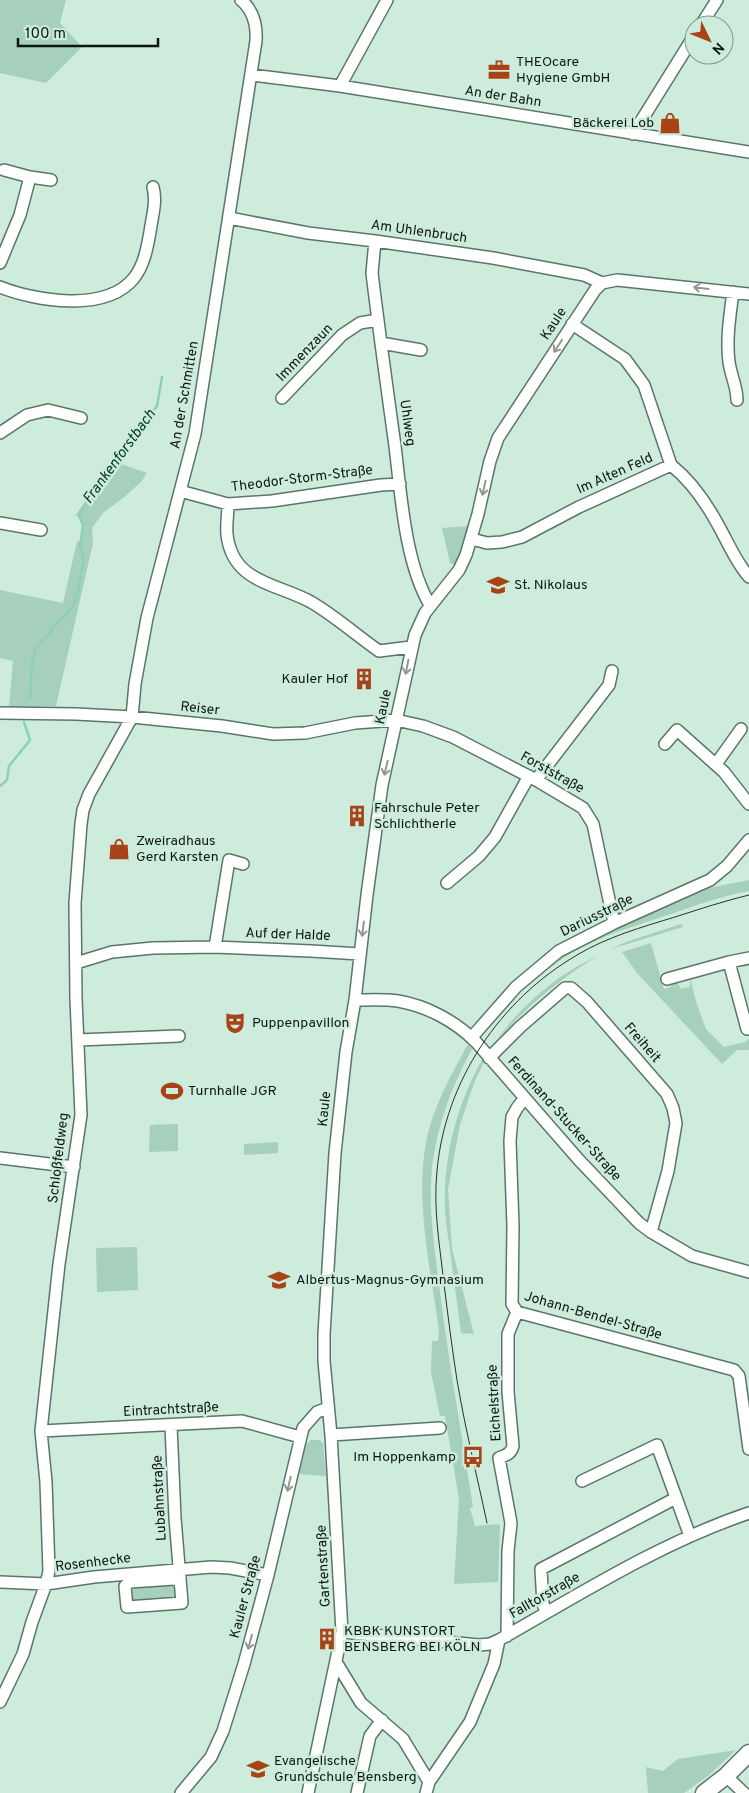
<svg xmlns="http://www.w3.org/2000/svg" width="749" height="1793" font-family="Overpass,sans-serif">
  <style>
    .green { fill: #a6d0bb }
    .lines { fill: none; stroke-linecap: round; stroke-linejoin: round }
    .stream { stroke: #8dd2b0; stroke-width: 2.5 }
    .minor-casing { stroke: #5b7668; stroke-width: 14 }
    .secondary-casing { stroke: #5b7668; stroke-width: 19 }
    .minor { stroke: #fff; stroke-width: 11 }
    .secondary { stroke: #fff; stroke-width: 16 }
    .tram { stroke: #26332d; stroke-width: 1 }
    .oneway { stroke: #929794 }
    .labels { text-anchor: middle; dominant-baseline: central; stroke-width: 5; stroke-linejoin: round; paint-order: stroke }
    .poi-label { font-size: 14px; fill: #0c1712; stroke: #cdecdc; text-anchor: start }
    .street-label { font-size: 14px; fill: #0c1712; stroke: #cdecdc }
    .water-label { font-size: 15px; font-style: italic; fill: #003b26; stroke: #cdecdc }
  </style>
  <rect width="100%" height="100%" fill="#cdecdc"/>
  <path class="green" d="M0,0h66l-6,23 22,24 -36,36 -46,-10z
    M113,461l34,12 -6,9 -18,16 -20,15 -11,15 1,15 -37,163 -47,1 4,-46 -13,-3v-68l63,13 14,-62h3l3,-16 -3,-9h-5z
    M469,526l-14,39 -5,-2 -8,-35z
    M749,880v11c-27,5 -52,14 -78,23 -30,10 -62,19 -90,34 -19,10 -35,22 -51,35l36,-29 45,-23 98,-43z
    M681,924l2,3 -72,22 15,-7z
    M651,943l13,46 7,-2v-5c5,0 8,2 10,7l9,-2v-9l7,27 9,24 18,18 21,-5 4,-3v11h-12l-15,14 -85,-91 -15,-21z
    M599,955c-39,24 -72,51 -102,85 27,-38 60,-65 102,-85z
    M468,1044l4,5c-20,37 -35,76 -40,118 -4,42 3,84 8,125 9,72 22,143 33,215l-3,1 5,18 24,-2 1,3 -2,55 -44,2 5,-85 -14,-83h-5l-9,-44 1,-31h6l1,-10c-8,-61 -24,-127 -13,-189 7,-35 25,-67 42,-98z
    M482,1060l2,2 -10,21 -14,42 -12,64 4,60 22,85 -13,-1c-3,-25 -7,-51 -10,-76 -2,-15 -5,-31 -6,-46 -2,-53 11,-105 37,-151z
    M178,1124v27l-29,1 1,-27z
    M278,1142v11l-34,2v-11z
    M137,1247l1,43 -41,2 -1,-44z
    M311,1440h8l4,3 3,33 -27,-2 7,-30z
    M178,1583l2,16 -50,6 1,-21z
    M736,1750l-28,26 -24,17h-36l-2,-26 17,4 15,-12z"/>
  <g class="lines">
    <path class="stream" d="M30,698l2,-36 4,-13 5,-8 8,-6 3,-7 15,-14 6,-9 4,-9 7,-38 -4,-12 3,-21 -4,-9 18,-33 60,-77 5,-29
      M0,786l7,-6 2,-14 21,-26 -6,-18"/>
    <g class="minor-casing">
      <path id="minor" d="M701,25l16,-25
        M252,75l88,11 409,66
        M340,86l47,-86
        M633,134l61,-98
        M4,170l26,7 21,3
        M229,218l79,15 67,8 118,17 91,17 18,8
        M375,241l-3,32c7,58 15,115 23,173 6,49 10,117 35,159
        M0,263l20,-48 10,-38
        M0,287c35,14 106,26 134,-9 10,-13 13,-29 16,-46 2,-15 7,-30 3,-45
        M733,292c-3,23 -7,47 -4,70 2,14 8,25 8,38
        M572,324l53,35 19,26 27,80
        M381,343l40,7
        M282,398l60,-63 18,-12 18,-3
        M0,433l27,-18 21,-5 33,8
        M180,491l48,13 44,-3 109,-16 19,-1
        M228,504c0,10 -2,21 -1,31 6,48 49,48 84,67 24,14 45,33 68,49l32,-4
        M0,523l41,7
        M472,539l15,4 15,-1 20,-5 57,-30 92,-42c20,16 34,36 46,58 11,19 18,38 32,54
        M0,713l76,1 56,3 90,9 51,8 32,-1 50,-10 41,-3 27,6 30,11 83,43 47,28 10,16 21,99
        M665,744l12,-14 47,42 25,32
        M716,764l25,-35
        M536,780l73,-95 3,-14
        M447,883l32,-27 16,-19 34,-61
        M215,947l14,-87 14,4
        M76,963l36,-11 41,-4 62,-1 96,4 49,3
        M667,979l62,-17
        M355,1000c14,0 29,-1 43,1 29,5 57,20 78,41l103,118 60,63 12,9 41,24 57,16
        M747,1029l-18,-67 20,-4
        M472,1037l44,-50 43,-36 55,-28 96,-43 17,-14 22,-26
        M78,1040l101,-4
        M489,1058l31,-31 45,-39h6l16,14 80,92 6,14 3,15 -8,48 -17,61
        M524,1099l-7,9 -5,9 -2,24 3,85 -1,78 5,8 217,58 5,6 10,73
        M0,1158l74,9
        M171,1426l4,92 7,85 -55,4 -2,-21 5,-4 44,-3 6,2
        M41,1431l201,-10 58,16
        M331,1435l109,-7
        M582,1481l75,-36 33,91
        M0,1582l46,2 48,-7 117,-10 19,1 38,7
        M546,1612l-3,-8 -2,-35 135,-71
        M342,1632l137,13 11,-1 9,-4c81,-46 161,-97 250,-127
        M507,1636l1,-85 3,-28 -12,-65c7,-3 12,-4 14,-12l-5,-54v-58l9,-22
        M336,1662l25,41 42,36 26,43
        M0,1702l23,-48 9,-32 14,-38 3,-13 -3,-89 -5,-51 18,-167 22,-149 -5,-116 -1,-96 6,-79 2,-14 6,-16 43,-77 3,-33 12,-66 48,-184 61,-393c1,-16 -2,-30 -15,-41
        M726,1776l18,17
        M181,1793l30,-36 12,-26 21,-67 24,-89 35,-147 14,-16 11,-4
        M308,1793l34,-161 -11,-197 -7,-74v-27l11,-181 11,-101 9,-52 12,-105 15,-110 33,-150 10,-22 34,-43 7,-15 12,-41 12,-53 8,-23 97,-148 7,-7 15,-3 132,14
        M357,1793l13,-57 12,-16
        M426,1793l3,-11 41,-60 24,-58 5,-24"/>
    </g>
    <g class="secondary-casing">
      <path id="secondary" d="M704,1793l22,-17 23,-23"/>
    </g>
    <use href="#minor" class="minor"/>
    <use href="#secondary" class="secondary"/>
    <path class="tram" d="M487,1523c-10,-47 -22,-95 -30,-143 -5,-32 -9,-64 -13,-96 -4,-37 -11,-75 -7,-113 8,-90 63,-171 140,-216 30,-18 65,-28 98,-38 25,-8 49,-16 74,-22"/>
  </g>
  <defs><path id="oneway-shaft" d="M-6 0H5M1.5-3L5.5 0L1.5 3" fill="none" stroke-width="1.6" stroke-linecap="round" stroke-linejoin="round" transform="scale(1.25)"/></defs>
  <g class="oneway">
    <use href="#oneway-shaft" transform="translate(701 288) rotate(-173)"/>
    <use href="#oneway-shaft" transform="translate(558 346) rotate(123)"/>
    <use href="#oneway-shaft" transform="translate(484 488) rotate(102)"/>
    <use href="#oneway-shaft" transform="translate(407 667) rotate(101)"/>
    <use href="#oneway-shaft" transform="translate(386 768) rotate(103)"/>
    <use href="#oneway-shaft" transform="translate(363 929) rotate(97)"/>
    <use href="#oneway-shaft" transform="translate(289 1484) rotate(103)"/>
    <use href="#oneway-shaft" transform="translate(250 1642) rotate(105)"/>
  </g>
  <defs>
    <g id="office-bare" transform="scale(1.725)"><path d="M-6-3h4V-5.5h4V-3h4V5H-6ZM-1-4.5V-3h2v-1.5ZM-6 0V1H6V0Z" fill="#a84317" stroke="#cdecdc" stroke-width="2.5" paint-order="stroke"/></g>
    <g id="shop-bare" transform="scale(1.725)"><path d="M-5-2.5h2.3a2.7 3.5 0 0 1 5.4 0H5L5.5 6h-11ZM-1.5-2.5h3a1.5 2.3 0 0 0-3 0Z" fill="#a84317" stroke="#cdecdc" stroke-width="2.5" paint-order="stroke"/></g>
    <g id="school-bare" transform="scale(1.725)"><path d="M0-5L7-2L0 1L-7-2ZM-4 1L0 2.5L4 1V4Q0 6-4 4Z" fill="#a84317" stroke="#cdecdc" stroke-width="2.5" paint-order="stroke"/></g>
    <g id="building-bare" transform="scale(1.725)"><path d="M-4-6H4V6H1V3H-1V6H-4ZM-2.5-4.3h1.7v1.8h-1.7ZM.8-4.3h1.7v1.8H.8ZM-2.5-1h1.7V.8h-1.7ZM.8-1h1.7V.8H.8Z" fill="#a84317" stroke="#cdecdc" stroke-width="2.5" paint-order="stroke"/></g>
    <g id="theatre-bare" transform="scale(1.725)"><path d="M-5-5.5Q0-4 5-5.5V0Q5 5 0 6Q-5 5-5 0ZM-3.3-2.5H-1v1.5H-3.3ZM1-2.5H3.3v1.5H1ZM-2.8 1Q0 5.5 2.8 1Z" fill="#a84317" stroke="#cdecdc" stroke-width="2.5" paint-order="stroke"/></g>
    <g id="stadium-bare" transform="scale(1.725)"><path d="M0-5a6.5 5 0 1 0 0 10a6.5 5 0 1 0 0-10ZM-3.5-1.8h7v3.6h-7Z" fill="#a84317" stroke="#cdecdc" stroke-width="2.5" paint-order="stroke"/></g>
    <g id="bus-bare" transform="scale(1.725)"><path d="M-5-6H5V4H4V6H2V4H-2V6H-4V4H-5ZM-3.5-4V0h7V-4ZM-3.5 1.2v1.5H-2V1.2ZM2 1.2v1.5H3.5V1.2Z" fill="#a84317" stroke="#cdecdc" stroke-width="2.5" paint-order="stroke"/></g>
  </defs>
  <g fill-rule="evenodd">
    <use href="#office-bare" x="499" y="70"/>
    <use href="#shop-bare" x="670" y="123"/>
    <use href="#school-bare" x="498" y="585"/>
    <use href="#building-bare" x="364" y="679"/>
    <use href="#building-bare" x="357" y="816"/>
    <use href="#shop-bare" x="119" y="849"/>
    <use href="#theatre-bare" x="235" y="1023"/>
    <use href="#stadium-bare" x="172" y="1091"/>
    <use href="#school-bare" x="279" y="1280"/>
    <use href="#bus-bare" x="473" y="1457"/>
    <use href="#building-bare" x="327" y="1639"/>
    <use href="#school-bare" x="258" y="1769"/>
  </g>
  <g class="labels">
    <g class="poi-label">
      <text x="516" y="62">THEOcare<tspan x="516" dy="16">Hygiene GmbH</tspan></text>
      <text x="654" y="123" text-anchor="end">Bäckerei Lob</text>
      <text x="514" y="585">St. Nikolaus</text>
      <text x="348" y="679" text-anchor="end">Kauler Hof</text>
      <text x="374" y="808">Fahrschule Peter<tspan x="374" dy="16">Schlichtherle</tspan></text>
      <text x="136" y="841">Zweiradhaus<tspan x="136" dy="16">Gerd Karsten</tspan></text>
      <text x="252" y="1023">Puppenpavillon</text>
      <text x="188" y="1091">Turnhalle JGR</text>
      <text x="296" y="1280">Albertus-Magnus-Gymnasium</text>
      <text x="456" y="1457" text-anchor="end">Im Hoppenkamp</text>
      <text x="344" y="1631">KBBK KUNSTORT<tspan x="344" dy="16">BENSBERG BEI KÖLN</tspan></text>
      <text x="274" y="1761">Evangelische<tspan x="274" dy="16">Grundschule Bensberg</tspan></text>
    </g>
    <g class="street-label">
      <text transform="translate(503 97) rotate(9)">An der Bahn</text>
      <text transform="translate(419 232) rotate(8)">Am Uhlenbruch</text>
      <text transform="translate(554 324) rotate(-57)">Kaule</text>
      <text transform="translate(305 353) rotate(-46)">Immenzaun</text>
      <text transform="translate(185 395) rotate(-80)">An der Schmitten</text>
      <text transform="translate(407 423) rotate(82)">Uhlweg</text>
      <text transform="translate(615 474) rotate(-24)">Im Alten Feld</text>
      <text transform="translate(302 479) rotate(-7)">Theodor-Storm-Straße</text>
      <text transform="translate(384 707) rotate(-78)">Kaule</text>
      <text transform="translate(200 709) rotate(6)">Reiser</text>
      <text transform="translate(552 773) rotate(29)">Forststraße</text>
      <text transform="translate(597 916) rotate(-26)">Dariusstraße</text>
      <text transform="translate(288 935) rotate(2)">Auf der Halde</text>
      <text transform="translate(642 1043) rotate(49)">Freiheit</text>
      <text transform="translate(325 1109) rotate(-84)">Kaule</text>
      <text transform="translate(564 1119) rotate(48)">Ferdinand-Stucker-Straße</text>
      <text transform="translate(59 1158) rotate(-83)">Schloßfeldweg</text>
      <text transform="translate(593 1316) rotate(16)">Johann-Bendel-Straße</text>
      <text transform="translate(495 1403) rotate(-93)">Eichelstraße</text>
      <text transform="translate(171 1410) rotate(-3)">Eintrachtstraße</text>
      <text transform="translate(160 1498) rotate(-93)">Lubahnstraße</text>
      <text transform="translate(93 1563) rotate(-7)">Rosenhecke</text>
      <text transform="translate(324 1566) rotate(-93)">Gartenstraße</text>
      <text transform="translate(545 1596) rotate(-30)">Falltorstraße</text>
      <text transform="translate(246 1597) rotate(-75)">Kauler Straße</text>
    </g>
    <g class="water-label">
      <text transform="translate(120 457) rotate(-54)">Frankenforstbach</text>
    </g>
  </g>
  <g transform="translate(709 40) rotate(133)"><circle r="24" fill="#cdecdc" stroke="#80978b"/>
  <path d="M0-4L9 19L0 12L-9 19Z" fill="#a84317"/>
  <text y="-8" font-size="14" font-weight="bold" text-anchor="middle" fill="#0c1712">N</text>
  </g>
  <path d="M18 38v8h140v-8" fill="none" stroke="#0c1712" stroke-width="2.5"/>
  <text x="25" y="38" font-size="15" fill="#0c1712" stroke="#cdecdc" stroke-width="4" paint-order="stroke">100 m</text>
</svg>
